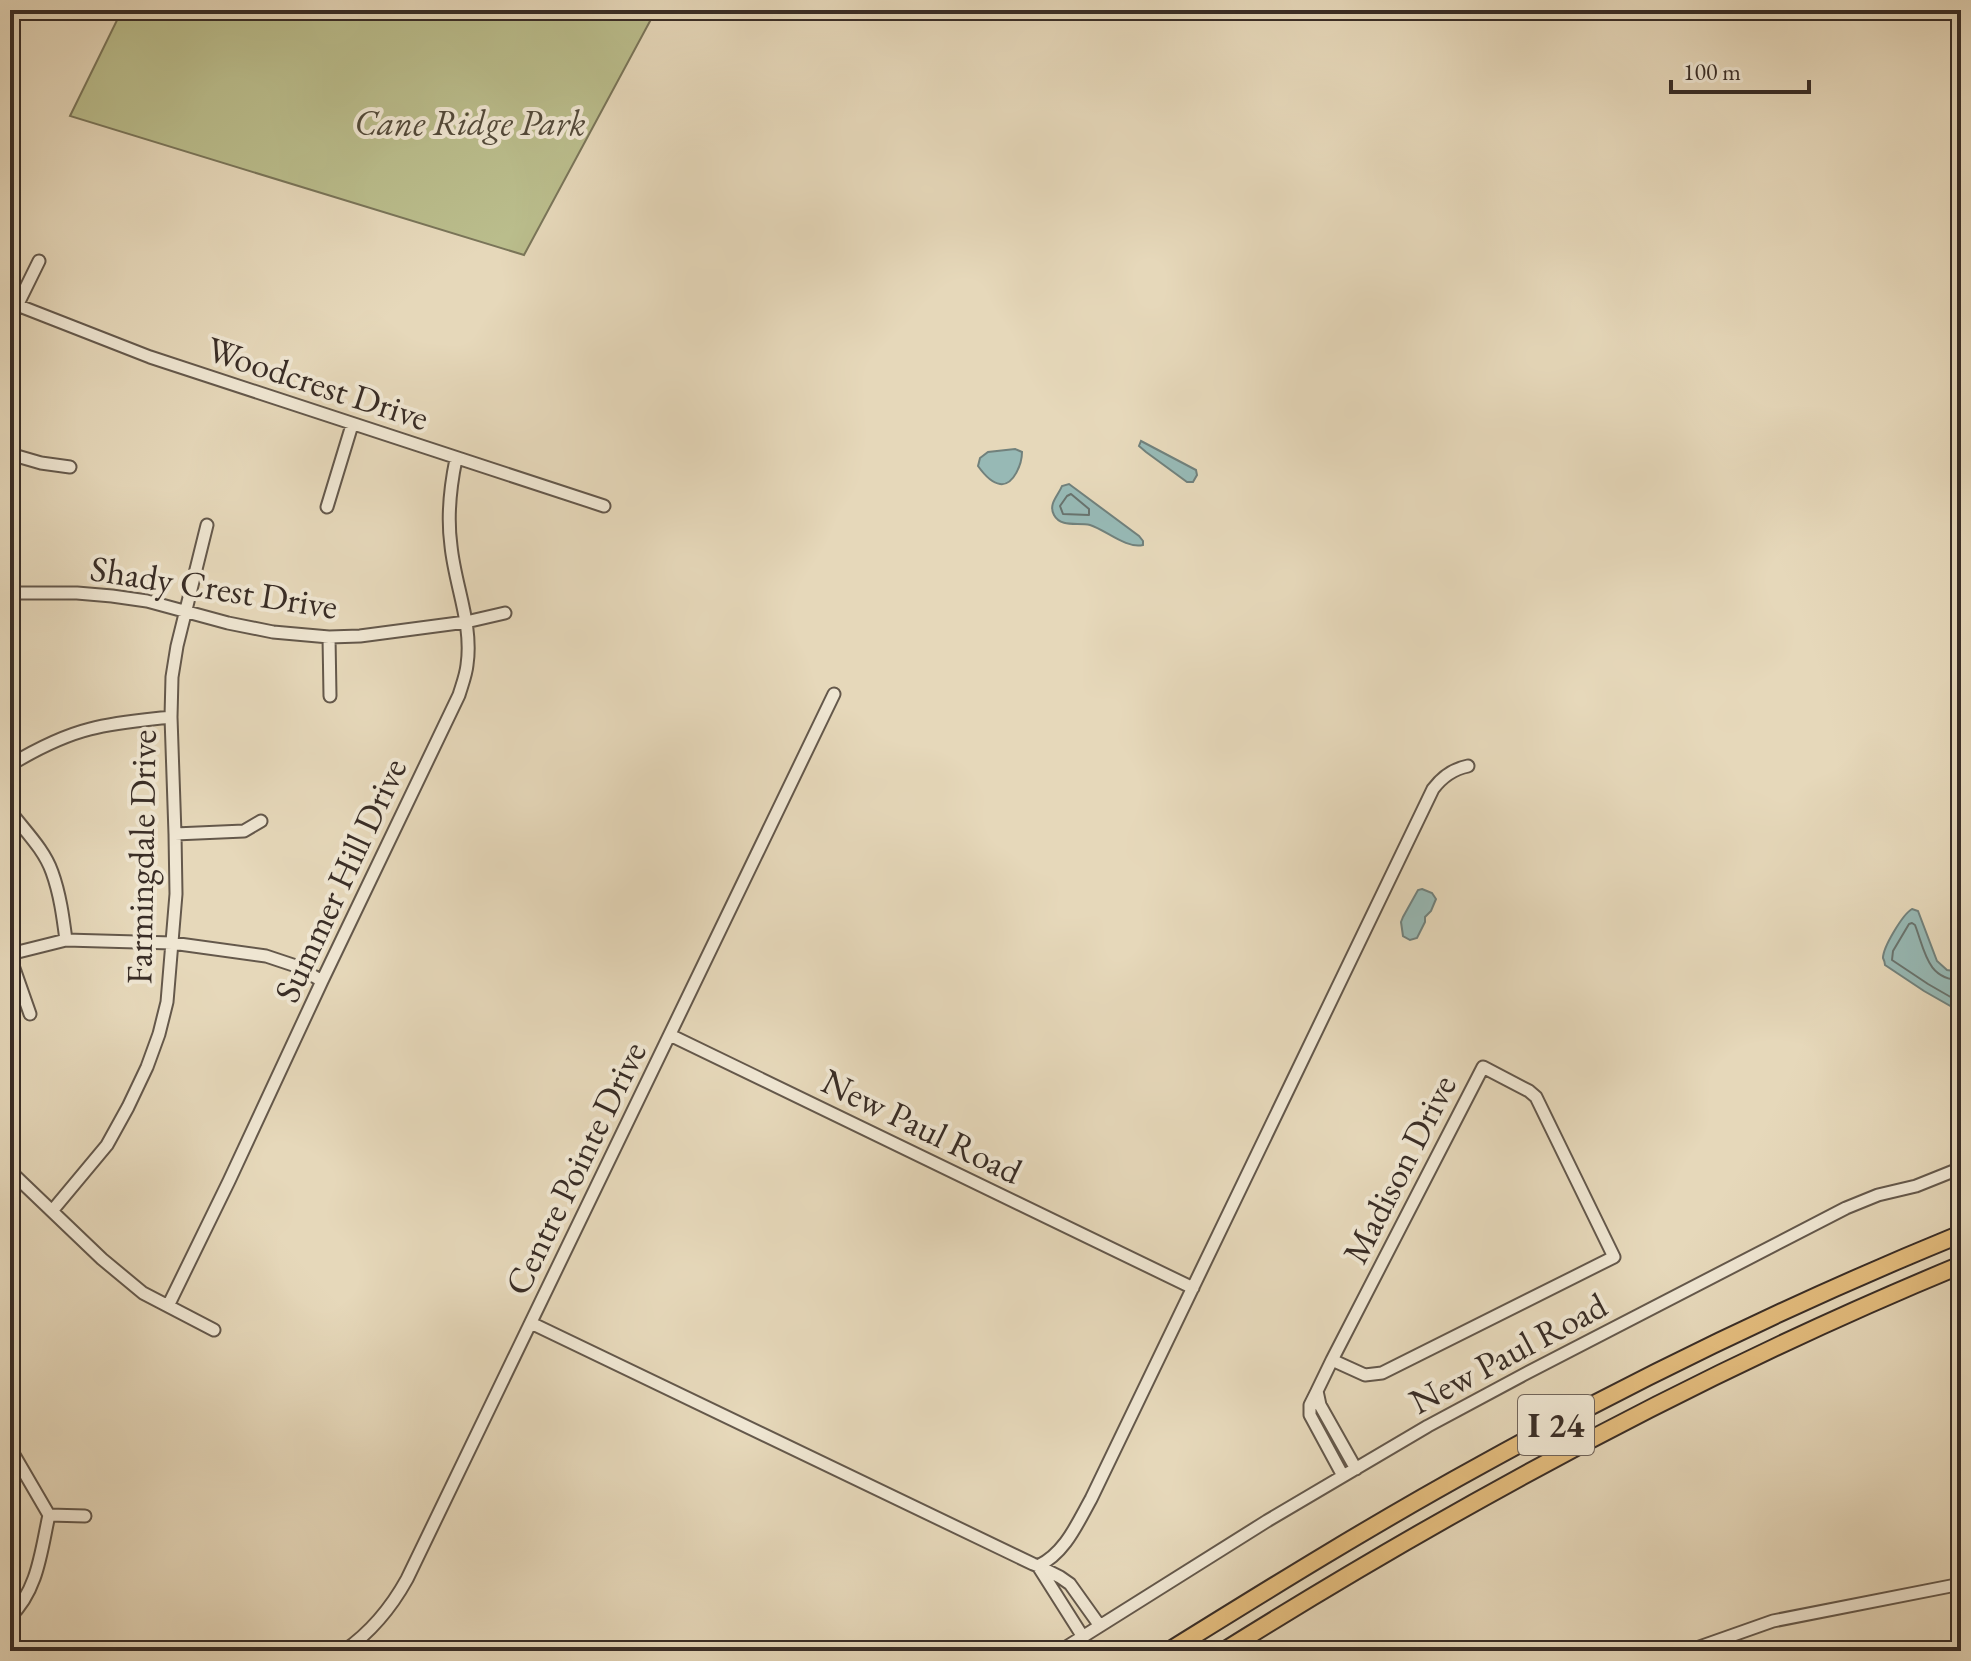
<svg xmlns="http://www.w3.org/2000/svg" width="1971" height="1661" font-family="'EB Garamond',serif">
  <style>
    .green { fill: #babd8c; stroke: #7a7559; stroke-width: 2 }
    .water { fill: #97b9b5; stroke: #71817c; stroke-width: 2 }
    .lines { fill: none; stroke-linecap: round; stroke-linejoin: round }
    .shore { stroke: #68736e; stroke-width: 2 }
    .minor-casing { stroke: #64584b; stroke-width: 15 }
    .highway-casing { stroke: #392d26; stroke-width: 20 }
    .minor { stroke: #efe6d2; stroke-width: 11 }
    .highway { stroke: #e3bc7d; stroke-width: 16 }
    .labels { text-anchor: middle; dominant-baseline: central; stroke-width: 8; stroke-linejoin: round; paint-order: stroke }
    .shield { fill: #efe6d2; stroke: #70645a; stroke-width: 2 }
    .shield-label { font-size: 34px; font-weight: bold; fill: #392d26 }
    .park-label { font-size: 36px; font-style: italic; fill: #534a3a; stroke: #efe6d2 }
    .street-label { font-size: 36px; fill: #392d26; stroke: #efe6d2 }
  </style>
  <rect width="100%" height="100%" fill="#e6d8ba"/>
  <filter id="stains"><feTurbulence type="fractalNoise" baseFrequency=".0025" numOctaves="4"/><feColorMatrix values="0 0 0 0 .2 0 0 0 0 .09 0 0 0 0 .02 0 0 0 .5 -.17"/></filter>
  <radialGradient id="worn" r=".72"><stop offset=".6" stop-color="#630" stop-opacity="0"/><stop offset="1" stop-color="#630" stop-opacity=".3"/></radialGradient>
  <path class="green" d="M122,10h534l-132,245 -454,-139z"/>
  <path class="water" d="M1141,441l55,29 1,5 -4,7h-6l-41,-30 -7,-6z
    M1015,449l7,3c0,11 -8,34 -22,32 -9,-1 -17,-11 -22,-18l2,-8 8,-6z
    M1069,484l70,52 4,5v4c-17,4 -37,-15 -53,-20 -12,-3 -29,3 -36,-10 -6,-11 4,-19 8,-29z
    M1422,889l10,4 4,6 -5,12 -6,6v5l-8,16 -7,2 -7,-4 -2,-14 2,-5 15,-27z
    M1912,909l6,2 19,50 10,9 14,2v40l-37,-21 -39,-26c0,-2 -1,-5 -2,-7 0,-11 20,-44 29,-49z"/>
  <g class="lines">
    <path class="shore" d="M1071,494l18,15v6l-26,-1 -3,-8 7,-10z
      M1961,980c-34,0 -36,-29 -46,-55l-3,-2 -3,1 -16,27 -1,9 36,24 33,19"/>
    <g class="minor-casing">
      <path id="minor" d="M17,305l133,52 454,149
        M10,320l29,-59
        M10,454l31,9 29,4
        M327,507l25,-82
        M10,593h67l35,3 35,5 81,22 45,9 56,5 31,-1 106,-14 39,-9
        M329,637l1,59
        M10,765c25,-15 52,-29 80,-36 26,-7 54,-9 81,-12
        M10,811c14,19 34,38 42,61 8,22 11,45 14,68
        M175,834l69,-3 17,-10
        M10,954l56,-14 106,3 94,13 30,10 26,15
        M10,957l20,57
        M670,1035l523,253
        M10,1171l92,88 41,34 71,37
        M52,1211l55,-66 21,-38 19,-40 12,-33 8,-32 9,-108 -1,-60 -4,-117 1,-40 5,-31 30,-121
        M168,1306l61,-125 93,-200 137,-286c3,-10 7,-20 8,-30 6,-41 -12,-79 -16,-119 -4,-29 -1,-58 5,-87
        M531,1323l502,241 5,2c27,-13 39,-42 53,-67l342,-710c9,-12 20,-20 35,-23
        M1317,1391l15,-31 151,-293 46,24 7,6 78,160 -232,116 -17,2 -33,-15
        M10,1448l39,67c-8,36 -11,75 -39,102
        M1343,1476l-33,-61v-10l7,-14 3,14 36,64
        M49,1515l36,1
        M1083,1637l-45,-71 22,11 10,7 30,42
        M344,1651c27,-19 47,-43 63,-72l427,-885
        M1060,1651l207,-130 161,-95 95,-51 323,-167 32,-13 38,-9 45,-18
        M1688,1651l85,-30 188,-37"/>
    </g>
    <g class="highway-casing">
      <path id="highway" d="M1169,1651c103,-64 206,-128 312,-186 155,-86 316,-164 480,-231
        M1224,1651c235,-147 480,-280 737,-386"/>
    </g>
    <use href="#minor" class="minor"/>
    <use href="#highway" class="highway"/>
  </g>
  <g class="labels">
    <rect class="shield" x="1518" y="1395" width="76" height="60" rx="6"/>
    <g class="shield-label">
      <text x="1556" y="1425">I 24</text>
    </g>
    <g class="park-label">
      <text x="470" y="122">Cane Ridge Park</text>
    </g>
    <g class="street-label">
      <text transform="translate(318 383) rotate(18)">Woodcrest Drive</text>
      <text transform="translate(214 587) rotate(9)">Shady Crest Drive</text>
      <text transform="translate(141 857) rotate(-89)">Farmingdale Drive</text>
      <text transform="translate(340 880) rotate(-65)">Summer Hill Drive</text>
      <text transform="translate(922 1126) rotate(26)">New Paul Road</text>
      <text transform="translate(575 1168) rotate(-64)">Centre Pointe Drive</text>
      <text transform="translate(1399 1169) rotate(-63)">Madison Drive</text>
      <text transform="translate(1508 1353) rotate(-28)">New Paul Road</text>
    </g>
  </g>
  <rect width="1971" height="1661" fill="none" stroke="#e6d8ba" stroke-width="40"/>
  <rect x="12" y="12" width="1947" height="1637" fill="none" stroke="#392d26" stroke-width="4"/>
  <rect x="20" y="20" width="1931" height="1621" fill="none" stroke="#392d26" stroke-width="2"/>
  <path d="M1671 80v12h138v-12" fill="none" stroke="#392d26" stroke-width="4"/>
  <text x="1683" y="80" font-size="24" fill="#392d26" stroke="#efe6d2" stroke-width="6" paint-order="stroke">100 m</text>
  <rect width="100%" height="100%" filter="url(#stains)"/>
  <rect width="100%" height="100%" fill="url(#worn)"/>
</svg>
